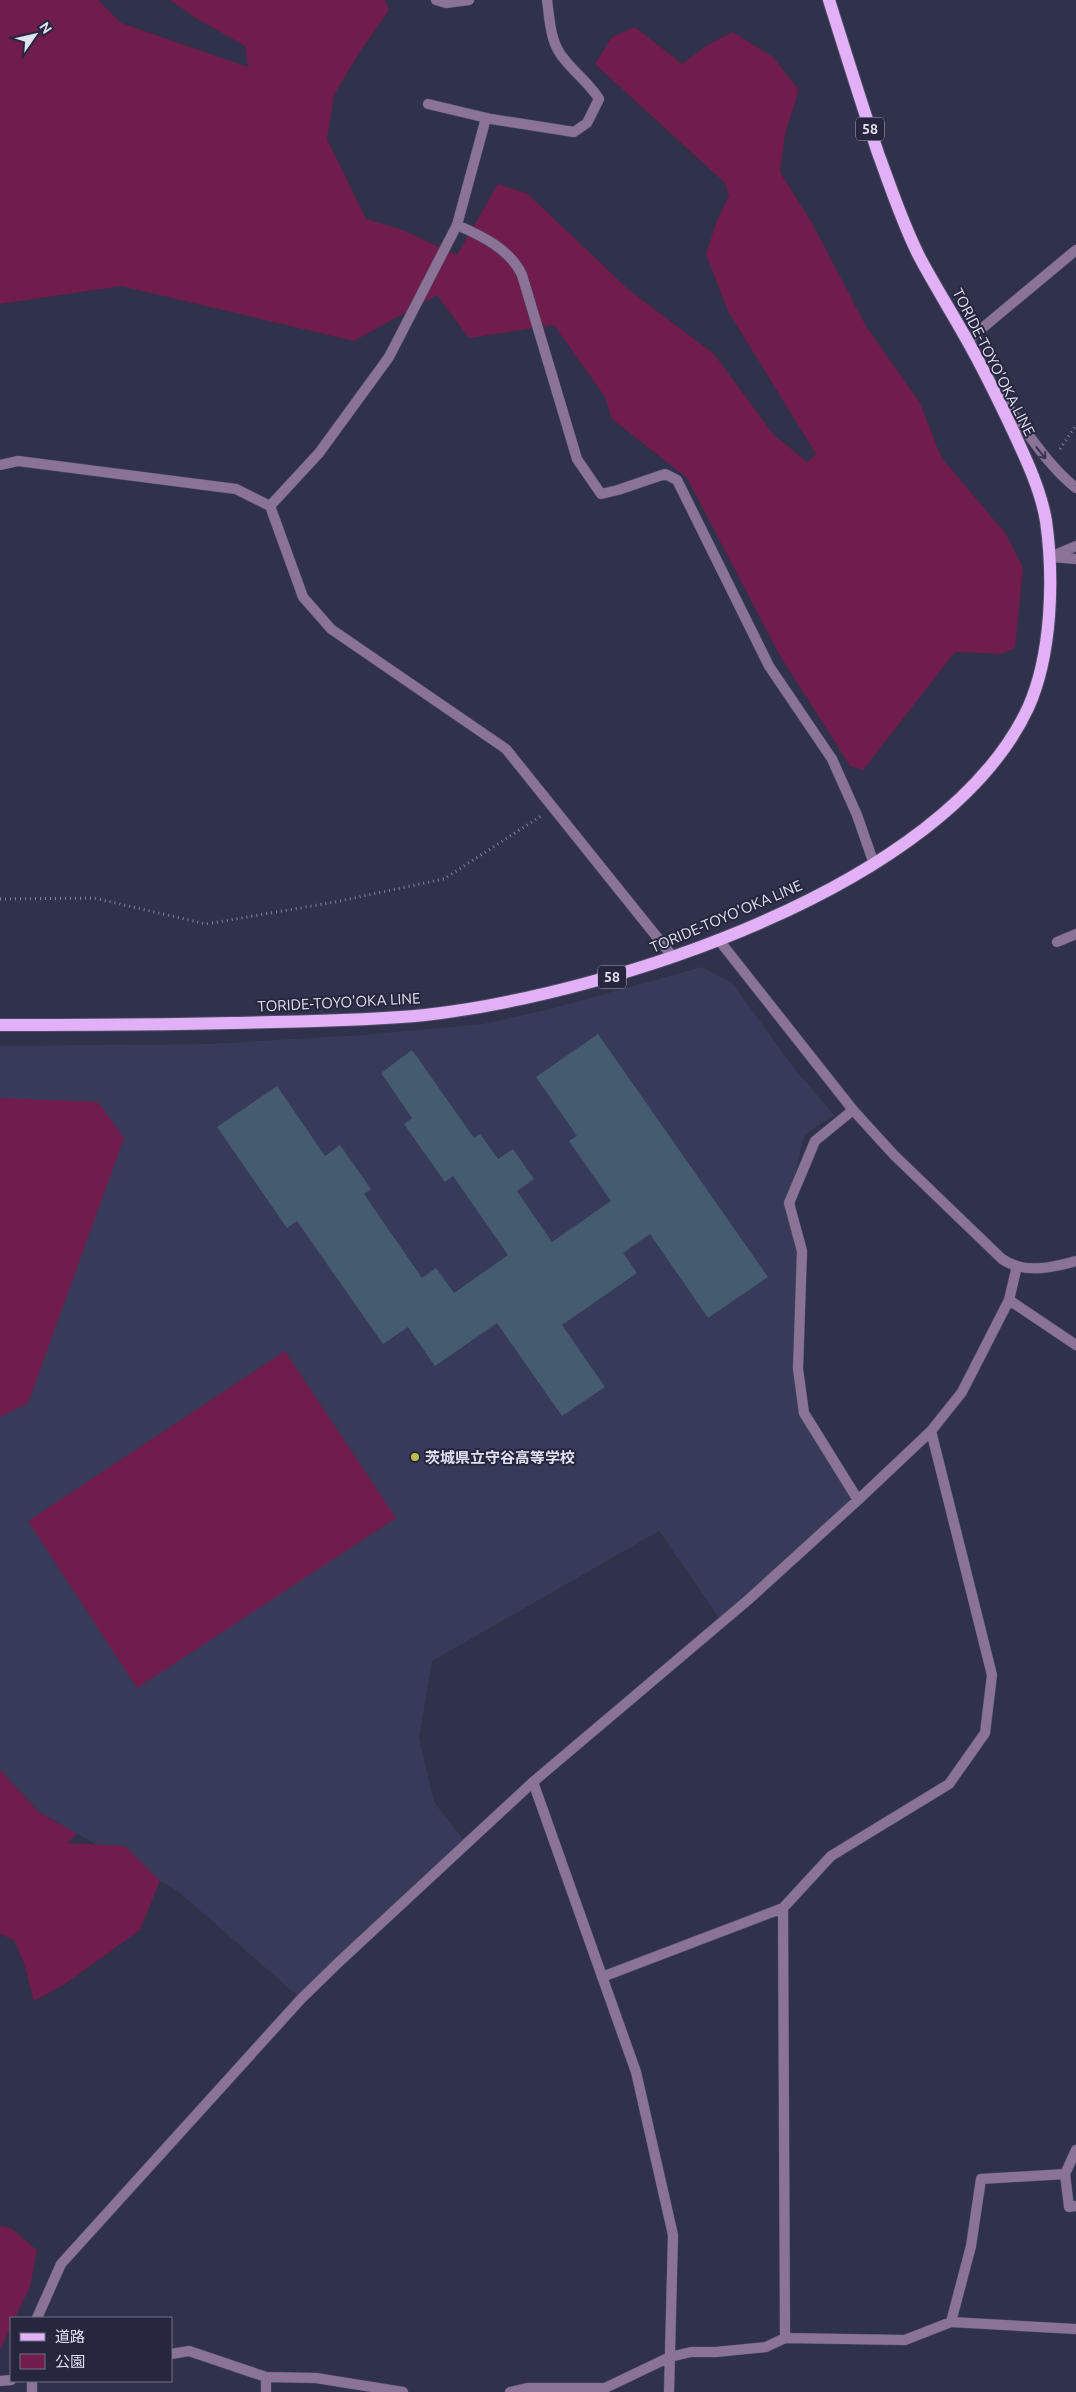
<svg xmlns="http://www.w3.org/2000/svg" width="1076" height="2392" font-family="Ubuntu,'Noto Sans JP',sans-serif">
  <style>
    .built { fill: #383a59 }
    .green { fill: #701c4d }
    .building { fill: #455b70 }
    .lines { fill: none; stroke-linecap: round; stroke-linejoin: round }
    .service-casing { stroke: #4c4d65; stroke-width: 11 }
    .minor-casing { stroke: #4c4d65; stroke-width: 11 }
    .tertiary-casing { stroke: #4c4d65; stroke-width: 11 }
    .primary-casing { stroke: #4c4d65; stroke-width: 14 }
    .path { stroke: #828398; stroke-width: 3; stroke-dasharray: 1 4; stroke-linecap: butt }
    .service { stroke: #8a7395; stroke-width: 10 }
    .minor { stroke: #8a7395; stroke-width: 10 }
    .tertiary { stroke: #8a7395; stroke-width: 10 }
    .primary { stroke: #e1b0f6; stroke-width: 12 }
    .oneway { stroke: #3a3650 }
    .poi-dot { fill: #bbc044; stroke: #26273f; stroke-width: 2 }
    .labels { text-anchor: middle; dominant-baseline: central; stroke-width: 4; stroke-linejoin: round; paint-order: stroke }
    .shield { fill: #26273f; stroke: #a8aabc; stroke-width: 1 }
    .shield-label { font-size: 14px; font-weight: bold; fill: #e0e2f2 }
    .street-label { font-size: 15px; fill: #e0e2f2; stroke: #26273f }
    .poi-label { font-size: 15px; font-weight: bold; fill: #e0e2f2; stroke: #26273f; text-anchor: start }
  </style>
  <rect width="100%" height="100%" fill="#30314a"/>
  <path class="built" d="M702,967l30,16 62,85 40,47 -30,20 -15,67 13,49 -4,118 6,44 54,87 -136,122 -63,-91 -227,130 -13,77 15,64 33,42 -166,155 -122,-107 -140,-80 -39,-42v-724l209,-2 154,-9 120,-11 71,-16z"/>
  <path class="green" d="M0,0h98l23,23 127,44 -3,-21 -51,-29 -24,-17h215l4,10 -30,43 -25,42 -7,44 39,80 34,10 57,26 41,-71 30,10 101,96 85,64 59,80 34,28 9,-8 -88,-143 -22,-57 10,-31 13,-27 -4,-13 -130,-119 17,-27 23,-10 47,37 27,-20 24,-12 40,25 26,33 -14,44 -5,38 33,53 53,101 54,77 21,54 65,77 17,34 -8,80 -14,6 -46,-2 -92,118 -13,-4 -71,-112 -92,-176 -75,-59 -7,-22 -51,-72 -85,13 -32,-43 -83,46 -233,-55 -121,18z
    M0,1098l98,4 26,36 -96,265 -28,14z
    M285,1351l111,167 -259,170 -109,-167z
    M0,1770l39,42 38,22 -10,9 58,3 35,35 -20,49 -75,54 -31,17 -10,-38 -10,-23 -14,-6z
    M0,2226l11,2 26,22 -7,37 -15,31h-4v8l-11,24z"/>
  <path class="building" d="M598,1034l170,243 -60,41 -58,-84 -27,19 14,20 -75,52 43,62 -43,29 -65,-93 -62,43 -27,-39 -25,17 -86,-123 -10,7 -70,-101 60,-41 48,70 15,-11 31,44 -7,5 58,84 14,-10 18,25 54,-38 -55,-79 -8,6 -41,-58 8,-6 -31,-45 31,-23 62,88 6,-4 18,25 15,-10 21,30 -17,12 35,51 59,-41 -42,-60 8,-5 -41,-59z"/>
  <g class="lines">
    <g class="service-casing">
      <path id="service" d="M428,104l63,15 83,13 13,-9 12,-24c-10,-16 -23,-25 -34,-39 -15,-16 -15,-39 -18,-60
        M270,506l49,-53 70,-96 68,-132
        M1057,942l19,-8"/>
    </g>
    <g class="minor-casing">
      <path id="minor" d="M436,0l10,3 23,-3
        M486,118l-29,107c25,11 53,24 65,50l55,184 24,35 17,-4 47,-16 12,6 92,186 63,93 25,56 17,49
        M968,340l108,-90
        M0,465l18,-4 218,28 34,17 33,91 28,32 175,120 167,208
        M853,1110l-38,31 -26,62 13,48 -4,118 6,44 54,87
        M1009,1300l67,45
        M533,1782l103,290 37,163 -4,157
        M783,1908l2,430
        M602,1977l181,-69 48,-52 118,-72 36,-51 7,-58 -61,-244
        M1076,2150l-11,24 4,33 7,-1
        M37,2318l24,-54 240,-265 38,-37 194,-180 215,-182 110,-100 73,-69 31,-39 47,-92 8,-34
        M951,2322l20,-76 10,-67 84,-5
        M171,2354l18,-3 77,26 50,1 87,14
        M266,2377v15
        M0,2381l11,-1
        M32,2381v11
        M510,2392l17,-4h78l65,-31 21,-5h25l50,-5 19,-9 120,2 46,-18 125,7"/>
    </g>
    <g class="tertiary-casing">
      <path id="tertiary" d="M1001,398c25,31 44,65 75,90
        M1050,557l26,-11
        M1052,557l24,2
        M718,939l135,171 41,45 108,104c22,15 49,9 74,2"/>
    </g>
    <g class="primary-casing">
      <path id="primary" d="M0,1025c91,0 183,0 274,-3 50,-1 101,-2 151,-7 184,-21 519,-127 603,-307 24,-53 26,-130 18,-187 -5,-30 -19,-60 -32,-88 -15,-32 -30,-63 -47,-93 -15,-27 -32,-54 -47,-82 -17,-33 -29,-70 -42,-105 -17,-51 -33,-102 -49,-153"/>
    </g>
    <path class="path" d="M1060,449l16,-24
      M0,899l94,-1 112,26 129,-22 109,-23 97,-63"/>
    <use href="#service" class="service"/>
    <use href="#minor" class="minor"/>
    <use href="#tertiary" class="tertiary"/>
    <use href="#primary" class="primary"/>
  </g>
  <defs><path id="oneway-shaft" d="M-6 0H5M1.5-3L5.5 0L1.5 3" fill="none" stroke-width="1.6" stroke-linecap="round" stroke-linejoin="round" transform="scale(1.25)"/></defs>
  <use class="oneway" href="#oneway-shaft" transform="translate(1041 453) rotate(51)"/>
  <circle class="poi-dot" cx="415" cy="1457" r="5"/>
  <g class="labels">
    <g class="shield">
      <rect x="856" y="117.5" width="28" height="23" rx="4"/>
      <rect x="598" y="965.5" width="28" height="23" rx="4"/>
    </g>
    <g class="shield-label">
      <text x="870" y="129">58</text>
      <text x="612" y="977">58</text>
    </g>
    <g class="street-label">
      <text transform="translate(994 362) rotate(63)">TORIDE-TOYO'OKA LINE</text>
      <text transform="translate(726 916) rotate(-23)">TORIDE-TOYO'OKA LINE</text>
      <text transform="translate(339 1002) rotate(-3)">TORIDE-TOYO'OKA LINE</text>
    </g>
    <g class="poi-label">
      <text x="425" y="1457">茨城県立守谷高等学校</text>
    </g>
  </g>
  <rect x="10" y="2317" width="162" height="65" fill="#26273f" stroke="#707287"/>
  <rect x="20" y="2333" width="25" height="8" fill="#e1b0f6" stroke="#707287"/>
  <text x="55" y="2342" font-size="15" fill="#e0e2f2">道路</text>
  <rect x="20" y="2354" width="25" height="15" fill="#701c4d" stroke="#707287"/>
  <text x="55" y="2367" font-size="15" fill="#e0e2f2">公園</text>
  <g transform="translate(35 35) rotate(56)" stroke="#26273f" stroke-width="4" paint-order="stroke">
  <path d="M0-4L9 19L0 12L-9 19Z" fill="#e0e2f2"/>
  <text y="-8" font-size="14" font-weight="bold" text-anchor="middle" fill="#e0e2f2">N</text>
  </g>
</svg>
